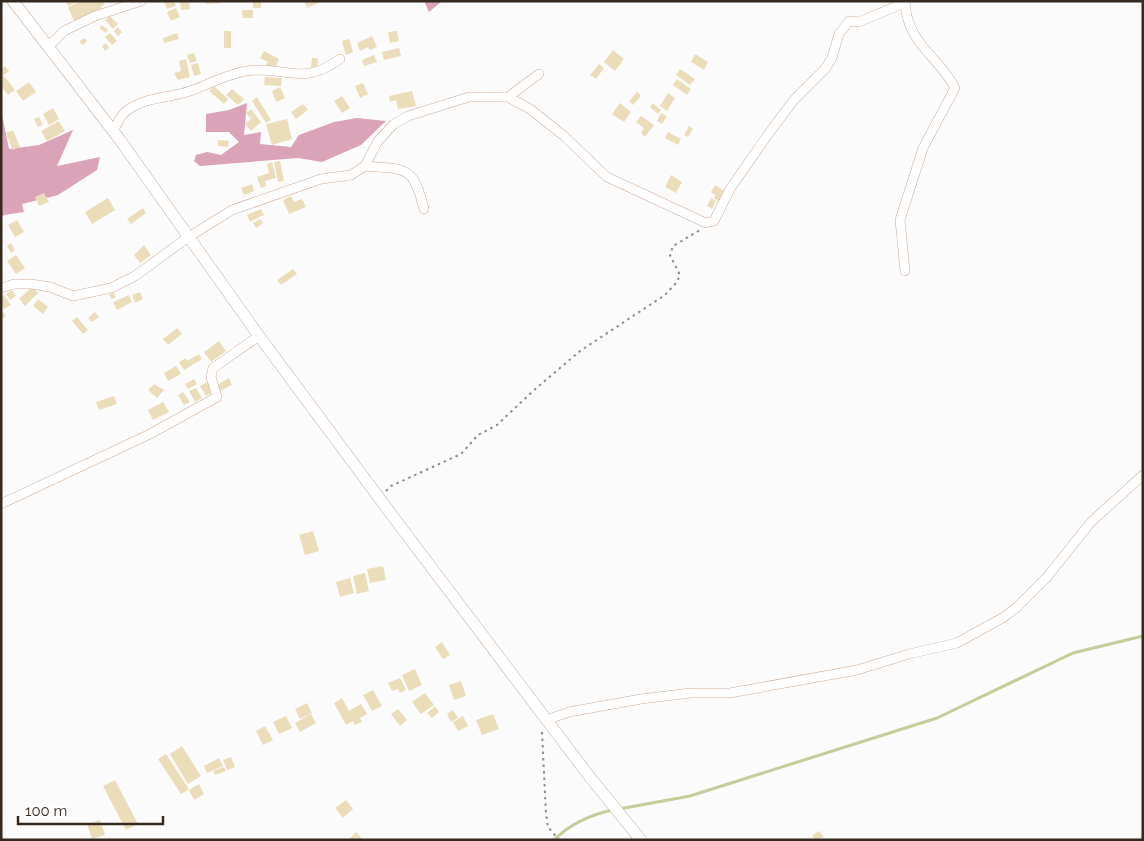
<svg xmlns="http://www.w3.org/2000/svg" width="1144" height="841" font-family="Raleway,sans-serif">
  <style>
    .forest { fill: #daa3b8 }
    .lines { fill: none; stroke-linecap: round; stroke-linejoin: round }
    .stream { stroke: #c1ce9a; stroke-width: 3 }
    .building { fill: #ecddba }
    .minor-casing { stroke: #cbab94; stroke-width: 10 }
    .secondary-casing { stroke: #cbab94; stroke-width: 12 }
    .path { stroke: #928c87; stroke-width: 2; stroke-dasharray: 2.5 4; stroke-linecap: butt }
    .minor { stroke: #fff; stroke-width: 9 }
    .secondary { stroke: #fff; stroke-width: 11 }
  </style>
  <rect width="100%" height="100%" fill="#fbfbfb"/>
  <path class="forest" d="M424,1h18l-13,11z
    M247,103l-3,32 17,-3 -1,12 31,3 8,-12 35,-13 23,-4 29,3 -25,24 -39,17 -24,-4 -98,8 -6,-5 2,-6 11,-3 14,3 18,-13 -10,-10h-23v-18l23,-4z
    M1,110l8,39 30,-4 34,-15 -16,36 43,-9 -3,13 -39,25 -36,9 2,8 -20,3 -3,3z"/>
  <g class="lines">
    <path class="stream" d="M619,809l71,-13 247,-78 136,-65 70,-17
      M554,840c16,-16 36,-25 58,-30"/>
  </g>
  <path class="building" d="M68,1h10l-10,5 -2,-4z
    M81,1h22l1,4 -3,1 1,2 -28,13 -6,-14z
    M164,1h10l2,5 -9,3z
    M180,1h9l1,8 -9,1z
    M205,1h15v2l-14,1z
    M253,1l8,1v6h-8z
    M304,1h18l-15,7z
    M176,8l4,9 -9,4 -4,-9z
    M242,10h11v8h-10z
    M110,16l8,8 -5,5 -8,-9z
    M102,25l6,5 -2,3 -7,-5z
    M118,27l4,5 -4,4 -4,-5z
    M224,31h7v17h-7z
    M397,31l2,10 -9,2 -2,-11z
    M110,33l7,8 -5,4 -7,-8z
    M177,33l2,6 -15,4 -1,-5z
    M372,36l5,11 -7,3 -2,-3 -8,4 -3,-8z
    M84,38l3,3 -4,4 -4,-3z
    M349,39l4,13 -7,3 -4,-14z
    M106,43l3,5 -4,3 -3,-5z
    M399,48l2,8 -17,4 -2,-8z
    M613,50l11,9 -9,12 -11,-9z
    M264,51l15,8 -5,12 -9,-4 3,-5 -8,-4z
    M194,53l3,8 -7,2 -3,-8z
    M695,54l13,8 -4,8 -13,-8z
    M374,55l3,7 -13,4 -2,-6z
    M312,58h6l-1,11 -6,-1z
    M186,59l4,18 -12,3 -4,-7 7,-2 -2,-10z
    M198,63l3,11 -7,2 -3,-11z
    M599,64l5,4 -8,11 -6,-4z
    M5,66l4,5 -8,6v-8z
    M680,69l15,10 -5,6 -14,-10z
    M4,76l11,14 -7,5 -7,-9v-8z
    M265,77l17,1 -1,8 -17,-1z
    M677,79l14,10 -4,6 -14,-10z
    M29,82l7,10 -13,9 -7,-10z
    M363,83l5,11 -8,4 -5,-12z
    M214,86l14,13 -4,5 -15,-13z
    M280,87l5,11 -9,4 -4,-11z
    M232,89l12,10 -6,6 -12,-10z
    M412,91l4,15 -18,3 -2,-9 -6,2 -1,-6z
    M637,92l4,4 -8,9 -4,-4z
    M668,93l7,5 -8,13 -7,-5z
    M342,96l8,12 -8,5 -8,-12z
    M257,97l14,23 -5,3 -14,-22z
    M620,103l11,9 -7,10 -12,-8z
    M653,103l8,7 -3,4 -8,-7z
    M303,104l5,6 -12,9 -5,-7z
    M53,108l6,11 -10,6 -6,-11z
    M251,109l10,13 -10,9 -6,-7 6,-5 -5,-6z
    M661,113l6,3 -5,8 -5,-3z
    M641,116l13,9 -9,12 -4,-4 3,-5 -8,-6z
    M39,117l4,8 -5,2 -4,-8z
    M287,119l5,20 -20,6 -6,-21z
    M59,121l6,10 -18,10 -6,-10z
    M689,126l4,3 -5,8 -4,-2z
    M13,130l7,17 -7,3 -7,-17z
    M668,132l13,7 -3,6 -13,-7z
    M218,140l11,1 -1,6 -10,-1z
    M280,161l4,20 -6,1 -4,-20z
    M272,162l4,16 -11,3 1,5 -5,2 -4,-11 12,-4 -2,-9z
    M671,175l11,7 -6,11 -11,-6z
    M252,184l2,7 -10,4 -3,-7z
    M715,185l11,7 -6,10 -6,-4 1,-3 -4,-3z
    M44,193l5,9 -10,4 -4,-9z
    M291,196l3,6 8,-3 4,8 -17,7 -6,-14z
    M108,198l7,12 -23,14 -7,-12z
    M711,198l5,3 -4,8 -5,-3z
    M143,208l3,5 -15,11 -4,-5z
    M261,209l3,6 -14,7 -3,-7z
    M260,219l3,4 -7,5 -3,-5z
    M17,220l7,12 -9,5 -7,-12z
    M11,243l4,7 -4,3 -4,-7z
    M144,245l7,10 -11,8 -6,-8z
    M16,255l9,13 -9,6 -9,-13z
    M293,269l4,5 -16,11 -4,-5z
    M32,287l6,6 -13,13 -6,-7z
    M12,290l4,6 -6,4 -4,-6z
    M113,292l3,5 -4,2 -3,-4z
    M140,292l3,7 -8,4 -3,-8z
    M4,295l7,10 -7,4 -3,-4v-7z
    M129,295l3,7 -15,8 -4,-8z
    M38,299l10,8 -5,7 -10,-8z
    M1,310l5,6 -5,4z
    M95,312l4,5 -7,5 -4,-4z
    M77,317l11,13 -5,4 -11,-13z
    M177,328l5,6 -14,11 -5,-6z
    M219,341l7,10 -15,11 -7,-10z
    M199,354l3,5 -18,11 -5,-8 7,-4 1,3z
    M176,366l5,8 -13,7 -4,-8z
    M229,378l3,7 -12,6 -3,-6z
    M194,379l3,5 -9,5 -3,-5z
    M207,382l6,10 -7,4 -6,-10z
    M154,384l10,6 -7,8 -9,-8z
    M196,388l6,10 -7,4 -6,-11z
    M183,392l7,10 -6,3 -6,-10z
    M114,396l3,8 -18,6 -3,-8z
    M163,402l6,10 -16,8 -5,-10z
    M313,531l6,20 -14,4 -6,-20z
    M383,566l3,14 -16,3 -3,-14z
    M365,573l4,18 -12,3 -4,-18z
    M350,578l4,15 -14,4 -4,-15z
    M442,642l8,13 -7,4 -8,-12z
    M415,669l7,16 -13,6 -7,-16z
    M400,678l6,12 -6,3 -2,-4 -6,2 -4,-8z
    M461,681l5,15 -12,4 -5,-15z
    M373,690l9,16 -10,5 -9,-16z
    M425,693l9,12 -13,9 -9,-12z
    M342,698l7,13 12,-7 6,10 -7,4 2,4 -7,3 -2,-4 -7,4 -12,-22z
    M307,703l5,10 -12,6 -5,-10z
    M435,706l4,6 -7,6 -5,-5z
    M398,709l9,11 -7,6 -9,-12z
    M453,710l5,8 -7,4 -4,-8z
    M311,714l5,9 -16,9 -5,-9z
    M493,714l6,15 -17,6 -6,-15z
    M286,716l6,12 -13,6 -6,-12z
    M463,716l5,10 -10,5 -5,-9z
    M265,726l8,14 -10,5 -7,-14z
    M182,746l19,30 -13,8 -18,-30z
    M166,754l23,35 -8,5 -23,-35z
    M231,757l4,10 -8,3 -4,-10z
    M219,758l4,8 -16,7 -3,-7z
    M224,767l2,4 -11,4 -2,-4z
    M115,780l23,44 -12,6 -23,-44z
    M199,784l5,10 -10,6 -5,-10z
    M346,800l7,9 -10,9 -8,-10z
    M100,820l5,15 -13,4 -5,-15z
    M819,831l5,6 -9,3 -3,-5z
    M356,832l7,8 -14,-1z"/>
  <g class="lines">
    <g class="minor-casing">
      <path id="minor" d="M905,1c2,44 33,54 50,87l-32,60 -23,72 5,51
        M48,47l16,-16 31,-15 46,-15
        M508,97l31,-23
        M113,132c3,-6 7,-16 12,-20 20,-16 42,-13 65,-21 22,-8 45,-21 70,-21 37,1 45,13 80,-11
        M365,166c42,4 48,-1 59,43
        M1,288l13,-4h17l19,3 23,9 38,-8 24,-12 52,-38 45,-28 89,-31 30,-4 14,-9 13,-25 16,-17 14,-8 61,-19h39l22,12 34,27 43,41 99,46 8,-2 16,-32 39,-56 24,-32 32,-32 7,-11 7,-24 10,-13 10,1 45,-19
        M1,504l149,-70 67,-37 -6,-20 2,-9 46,-32
        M549,719l20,-7 72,-13 50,-6h39l127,-23 52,-16 48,-11 47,-26 13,-10 30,-30 44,-55 52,-47"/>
    </g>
    <g class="secondary-casing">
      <path id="secondary" d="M13,1l107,139 139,196 135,182 195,258 52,64"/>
    </g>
    <path class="path" d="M386,491l5,-5 70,-32 17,-19 19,-10 36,-34 47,-40 85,-56 12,-13 3,-7 -10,-20 3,-9 27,-16
      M542,732l4,82 2,13 11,13"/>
    <use href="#minor" class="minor"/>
    <use href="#secondary" class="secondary"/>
  </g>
  <rect width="1144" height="841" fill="none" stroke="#352920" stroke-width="5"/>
  <path d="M18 816v8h145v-8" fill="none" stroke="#352920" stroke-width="2.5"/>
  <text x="25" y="816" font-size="15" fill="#352920" stroke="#ffffff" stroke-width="4" paint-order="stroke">100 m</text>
</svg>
